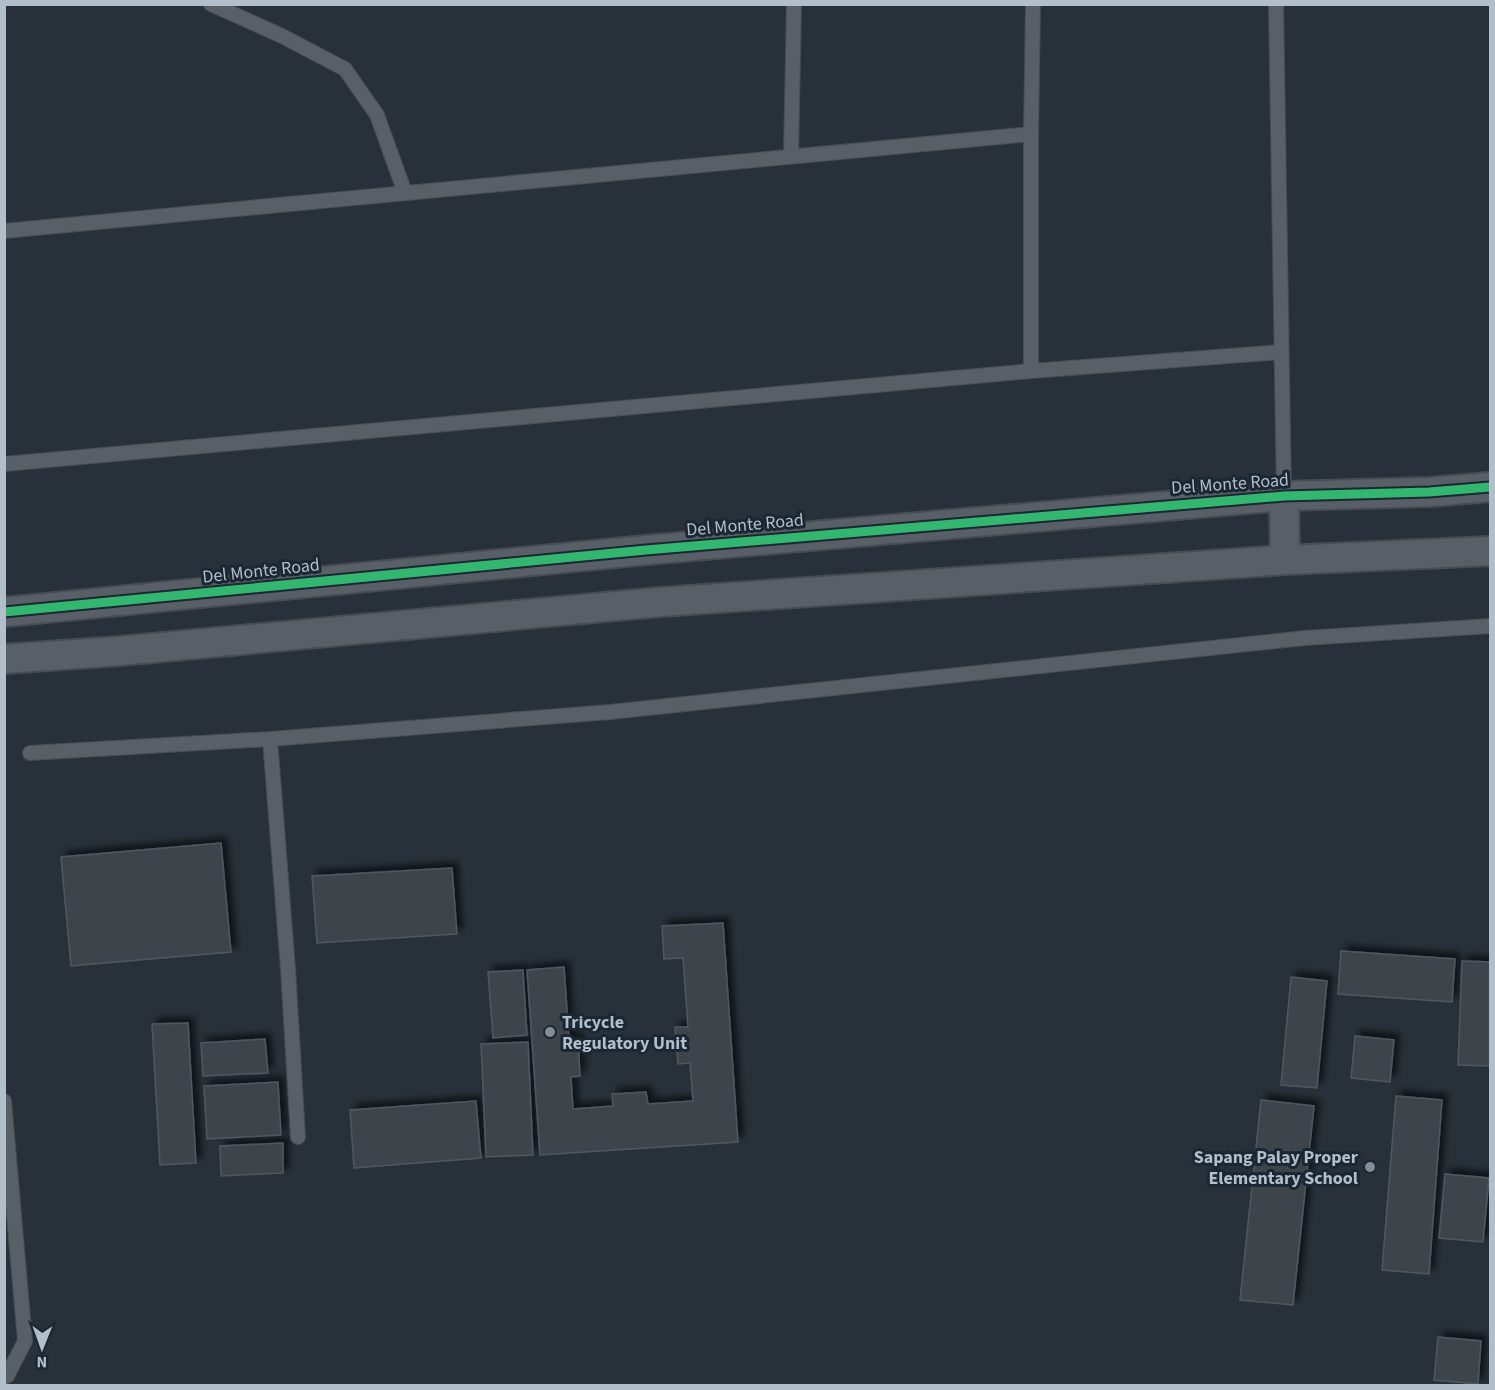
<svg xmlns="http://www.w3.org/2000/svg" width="1495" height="1390" font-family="'Source Sans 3',sans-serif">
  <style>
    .building { fill: #3e454c; stroke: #505860; stroke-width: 1.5; filter: url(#shadow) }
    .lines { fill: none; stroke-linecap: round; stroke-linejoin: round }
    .lane-casing { stroke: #474d53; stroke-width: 16 }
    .street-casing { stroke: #474d53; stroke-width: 32 }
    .lane { stroke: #595f66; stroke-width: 14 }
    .street { stroke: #595f66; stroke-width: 28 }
    .cycleway-casing { stroke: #1b2833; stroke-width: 13 }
    .cycleway { stroke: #33b770; stroke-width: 9 }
    .poi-dot { fill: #828d97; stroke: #1b2833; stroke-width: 2 }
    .labels { text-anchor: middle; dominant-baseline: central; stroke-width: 6; stroke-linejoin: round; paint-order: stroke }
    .street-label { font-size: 18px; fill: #b2beca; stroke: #1b2833 }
    .poi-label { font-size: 18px; font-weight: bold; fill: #b2beca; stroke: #1b2833; text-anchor: start }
  </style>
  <defs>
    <filter id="shadow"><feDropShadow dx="5.5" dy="-5.5" stdDeviation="3" flood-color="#0009"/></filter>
  </defs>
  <rect width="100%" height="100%" fill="#283139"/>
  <path class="building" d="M221,843l10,109 -160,14 -10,-109z
    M452,868l5,66 -140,9 -5,-67z
    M723,923l15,219 -198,13 -13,-185 37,-3 5,72h9l2,37 -9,1 2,32 40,-3 -1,-12 34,-2 2,12 45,-3 -3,-38 -12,1 -3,-37h13l-5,-69 -19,1 -2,-33z
    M1341,951l114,8 -3,43 -114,-8z
    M1462,961l28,1v104l-32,-1z
    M523,970l4,65 -34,3 -5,-66z
    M1291,977l36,4 -10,107 -36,-3z
    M188,1023l8,140 -36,2 -8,-141z
    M1355,1036l39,4 -4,42 -39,-4z
    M265,1039l3,34 -65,3 -2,-33z
    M528,1042l5,113 -47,2 -5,-113z
    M278,1082l3,53 -74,4 -3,-53z
    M1396,1096l46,4 -13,174 -47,-4z
    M1261,1100l53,6 -21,199 -53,-5z
    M476,1101l5,57 -127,10 -4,-58z
    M283,1143v30l-62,3 -1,-30z
    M1445,1174l44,4 -6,64 -44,-4z
    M1438,1337l43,4 -3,43 -44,-4z"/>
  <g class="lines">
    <g class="lane-casing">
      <path id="lane" d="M211,4l71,32 63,33 32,46 28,78
        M1276,4l8,492
        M791,156l3,-152
        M4,231l1027,-97
        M1031,371v-237l2,-130
        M4,464l1027,-93 250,-19
        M270,739l18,230 10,168
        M30,753l240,-14 340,-27 695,-74 185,-12
        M4,1101l21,240 -18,35 -3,1"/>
    </g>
    <g class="street-casing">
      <path id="street" d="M1284,496l1,64
        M4,612l642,-62 638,-54 145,-4 61,-5
        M4,659l115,-8 541,-49 625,-42 205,-9"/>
    </g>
    <use href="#lane" class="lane"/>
    <use href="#street" class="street"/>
    <g class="cycleway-casing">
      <path id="cycleway" d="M4,612l642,-62 638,-54 145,-4 61,-5"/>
    </g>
    <use href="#cycleway" class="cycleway"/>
  </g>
  <g class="poi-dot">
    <circle cx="550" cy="1032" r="6"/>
    <circle cx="1370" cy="1167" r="6"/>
  </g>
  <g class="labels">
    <g class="street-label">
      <text transform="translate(1230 484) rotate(-4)">Del Monte Road</text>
      <text transform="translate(745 525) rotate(-5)">Del Monte Road</text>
      <text transform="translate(261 571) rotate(-6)">Del Monte Road</text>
    </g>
    <g class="poi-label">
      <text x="562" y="1022">Tricycle<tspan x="562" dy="21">Regulatory Unit</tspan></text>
      <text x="1358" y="1157" text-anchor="end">Sapang Palay Proper<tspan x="1358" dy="21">Elementary School</tspan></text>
    </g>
  </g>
  <rect width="1495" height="1390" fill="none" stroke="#b2beca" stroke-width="12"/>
  <g transform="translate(42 1348) rotate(181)" stroke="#1b2833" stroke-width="4.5" paint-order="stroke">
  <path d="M0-4.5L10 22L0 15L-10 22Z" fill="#b2beca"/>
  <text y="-9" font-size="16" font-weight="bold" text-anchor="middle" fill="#b2beca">N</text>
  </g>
</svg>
